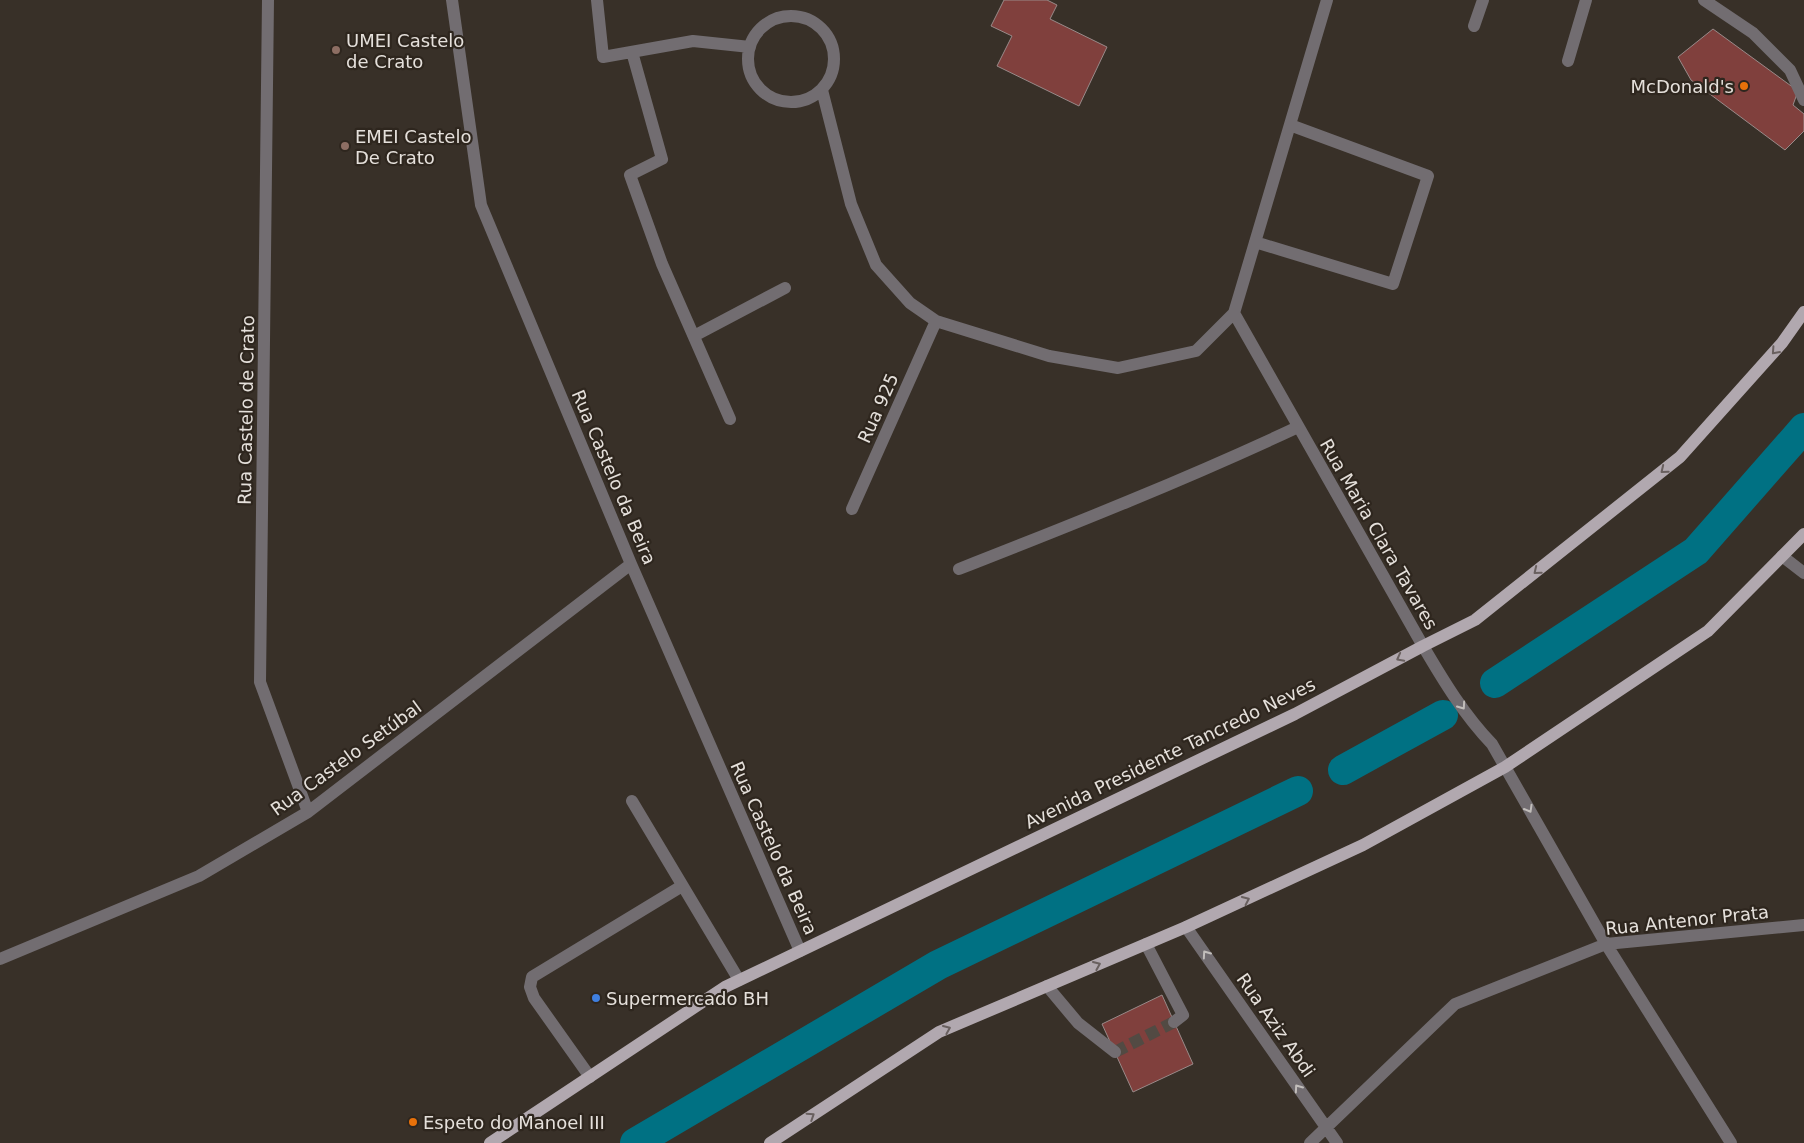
<svg xmlns="http://www.w3.org/2000/svg" width="1804" height="1143" font-family="'DejaVu Sans',sans-serif">
  <style>
    .lines { fill: none; stroke-linecap: round; stroke-linejoin: round }
    .canal { stroke: #007183; stroke-width: 30 }
    .building { fill: #80403d; stroke: #998a89 }
    .minor-tunnel { stroke: #524a43; stroke-width: 12; stroke-dasharray: 12 6; stroke-linecap: butt }
    .minor { stroke: #726d71; stroke-width: 12 }
    .major { stroke: #b1a8af; stroke-width: 12 }
    .oneway { stroke: #69605f }
    .oneway2 { stroke: #c2bebb }
    .education-dot { fill: #8d6e63; stroke: #2e261e; stroke-width: 2 }
    .food-dot { fill: #e8710a; stroke: #2e261e; stroke-width: 2 }
    .shop-dot { fill: #3f7fe0; stroke: #2e261e; stroke-width: 2 }
    .labels { text-anchor: middle; dominant-baseline: central; stroke-width: 4.5; stroke-linejoin: round; paint-order: stroke }
    .poi-label { font-size: 18px; fill: #e5e0db; stroke: #2e261e; text-anchor: start }
    .street-label { font-size: 18px; fill: #e5e0db; stroke: #2e261e }
  </style>
  <rect width="100%" height="100%" fill="#383028"/>
  <g class="lines">
    <path class="canal" d="M1495,683l201,-132 108,-123
      M1343,770l100,-55
      M635,1143l303,-178 360,-174"/>
  </g>
  <path class="building" d="M1004,0h43l10,5 -7,14 57,28 -28,59 -82,-40 15,-30 -21,-10z
    M1713,29l85,62 -5,14 11,9v17l-19,19 -94,-70 -13,-23z
    M1162,995l31,69 -60,28 -31,-68z"/>
  <g class="lines">
    <path class="minor-tunnel" d="M1115,1052l59,-30"/>
    <path class="minor" d="M268,0l-8,682 48,130
      M452,0l29,205 150,359 169,387
      M597,0l6,57 90,-16 57,6
      M1704,0l49,33 37,37 14,30
      M748 59a43 43 0 1 1 86 0a43 43 0 1 1-86 0Z
      M1474,26l9,-26
      M632,52l30,107 -32,16 32,89 68,155
      M1568,61l18,-61
      M822,90l29,114 25,61 34,38 26,18 113,35 69,12 78,-17 38,-38 93,-313
      M1255,242l138,42 35,-108 -138,-51
      M1234,313l189,333c20,34 41,69 69,98l114,200 125,199
      M694,336l91,-48
      M852,509l84,-188
      M1782,556l22,17
      M959,569c115,-45 228,-90 339,-142
      M632,801l107,179
      M1186,927l151,216
      M1146,944l37,71 -9,7
      M0,959l199,-83 109,-64 323,-248
      M1047,986l31,37 37,29
      M590,1077l-56,-79 -4,-11 2,-10 150,-91
      M1310,1143l145,-139 151,-60 198,-19"/>
    <path class="major" d="M490,1143l235,-156 570,-273 128,-68 52,-26 205,-163 102,-114 22,-31
      M770,1143l169,-111 247,-105 177,-82 142,-78 203,-136 96,-97"/>
  </g>
  <defs><path id="oneway-chevron" d="M-2-3.5L2.5 0L-2 3.5" fill="none" stroke-width="1.6" stroke-linecap="round" stroke-linejoin="round" transform="scale(1.25)"/></defs>
  <g class="oneway">
    <use href="#oneway-chevron" transform="translate(1775 351) rotate(132)"/>
    <use href="#oneway-chevron" transform="translate(1664 470) rotate(141)"/>
    <use href="#oneway-chevron" transform="translate(1537 571) rotate(141)"/>
    <use href="#oneway-chevron" transform="translate(1400 658) rotate(152)"/>
    <use href="#oneway-chevron" transform="translate(1246 900) rotate(-25)"/>
    <use href="#oneway-chevron" transform="translate(1097 965) rotate(-23)"/>
    <use href="#oneway-chevron" transform="translate(947 1029) rotate(-23)"/>
    <use href="#oneway-chevron" transform="translate(811 1116) rotate(-33)"/>
  </g>
  <g class="oneway2">
    <use href="#oneway-chevron" transform="translate(1462 706) rotate(55)"/>
    <use href="#oneway-chevron" transform="translate(1529 809) rotate(60)"/>
    <use href="#oneway-chevron" transform="translate(1206 954) rotate(-125)"/>
    <use href="#oneway-chevron" transform="translate(1298 1088) rotate(-125)"/>
  </g>
  <g class="education-dot">
    <circle cx="336" cy="50" r="5"/>
    <circle cx="345" cy="146" r="5"/>
  </g>
  <g class="food-dot">
    <circle cx="1744" cy="86" r="5"/>
    <circle cx="413" cy="1122" r="5"/>
  </g>
  <circle class="shop-dot" cx="596" cy="998" r="5"/>
  <g class="labels">
    <g class="poi-label">
      <text x="346" y="40">UMEI Castelo<tspan x="346" dy="21">de Crato</tspan></text>
      <text x="1734" y="86" text-anchor="end">McDonald's</text>
      <text x="355" y="136">EMEI Castelo<tspan x="355" dy="21">De Crato</tspan></text>
      <text x="606" y="998">Supermercado BH</text>
      <text x="423" y="1122">Espeto do Manoel III</text>
    </g>
    <g class="street-label">
      <text transform="translate(878 408) rotate(-66)">Rua 925</text>
      <text transform="translate(246 410) rotate(-89)">Rua Castelo de Crato</text>
      <text transform="translate(614 477) rotate(67)">Rua Castelo da Beira</text>
      <text transform="translate(1379 534) rotate(60)">Rua Maria Clara Tavares</text>
      <text transform="translate(1170 753) rotate(-26)">Avenida Presidente Tancredo Neves</text>
      <text transform="translate(346 758) rotate(-36)">Rua Castelo Setúbal</text>
      <text transform="translate(774 848) rotate(66)">Rua Castelo da Beira</text>
      <text transform="translate(1687 920) rotate(-6)">Rua Antenor Prata</text>
      <text transform="translate(1276 1025) rotate(55)">Rua Aziz Abdi</text>
    </g>
  </g>
</svg>
